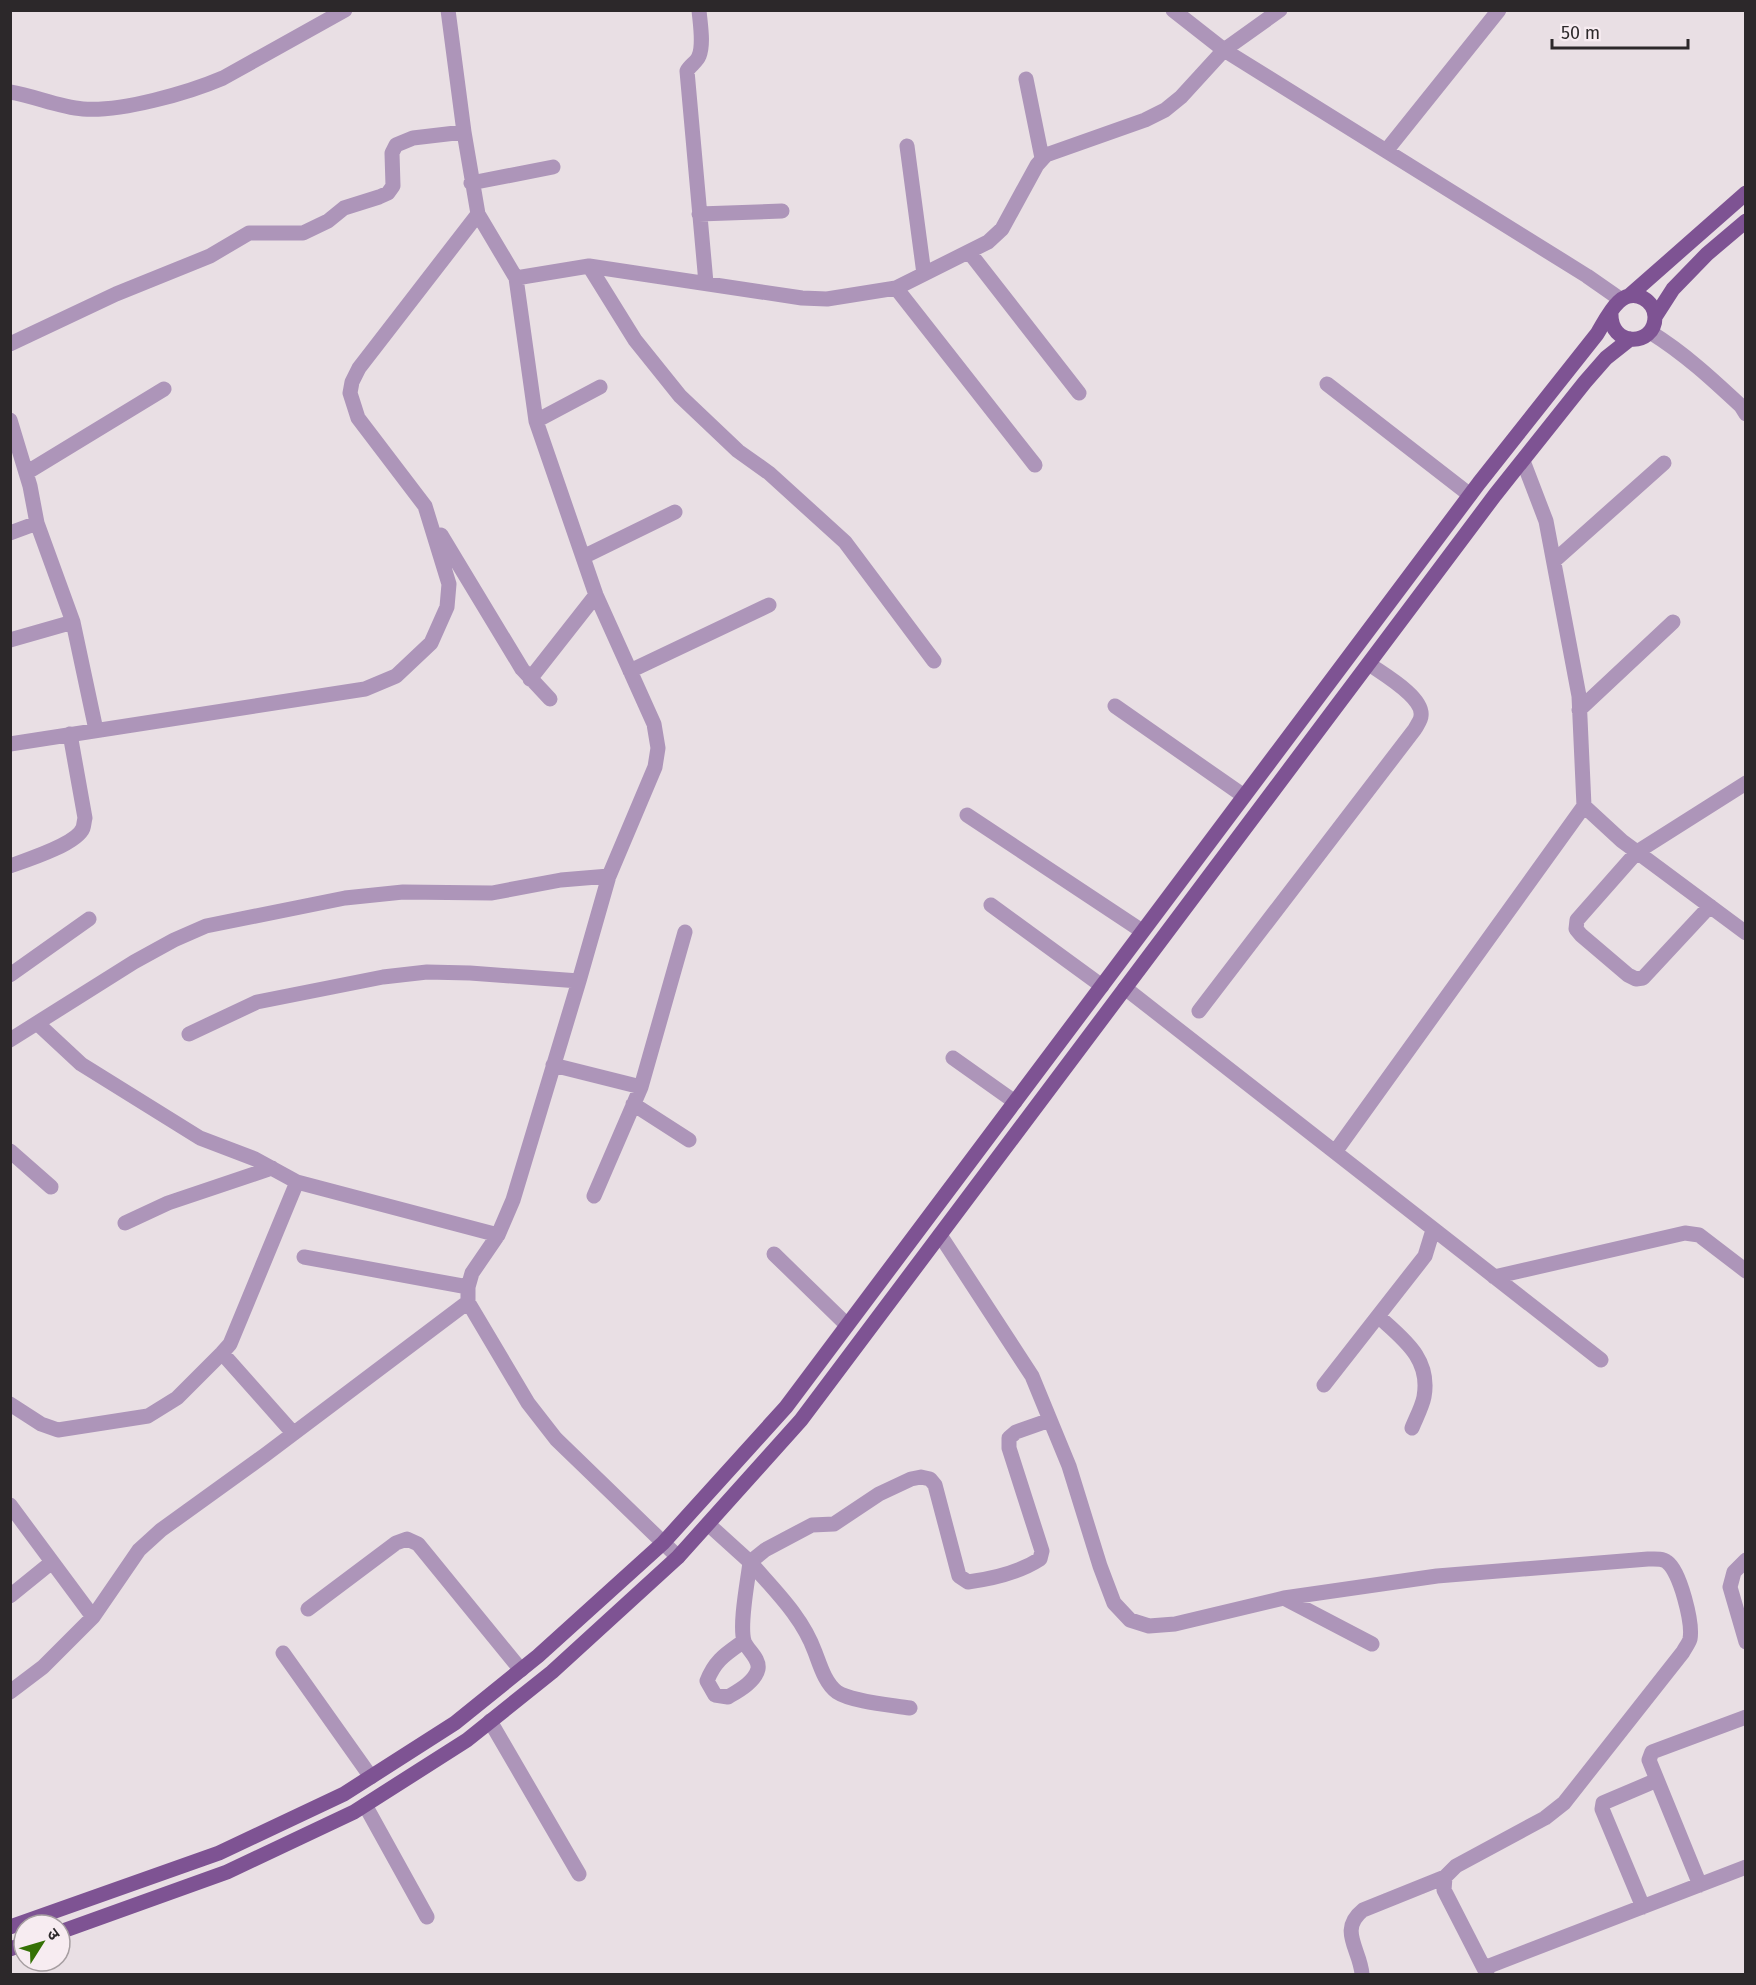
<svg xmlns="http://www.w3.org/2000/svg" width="1756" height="1985" font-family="'Fira Sans','Noto Sans Devanagari',sans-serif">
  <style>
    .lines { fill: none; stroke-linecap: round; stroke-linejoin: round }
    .minor { stroke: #ad95b9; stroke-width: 15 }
    .major { stroke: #7e5393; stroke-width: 15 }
  </style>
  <rect width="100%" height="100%" fill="#e9dfe4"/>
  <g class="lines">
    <path class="minor" d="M448,10l16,122 14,82 38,64 20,143 60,174 58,129 4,24 -3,19 -46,109 -30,105 -66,219 -15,35 -26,38 -4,14v15l60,101 28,36 122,118
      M699,10c1,13 5,34 0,46 -2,6 -9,9 -12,15l19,212
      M1173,10l51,40 363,226 33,23
      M1026,79l16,79
      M10,92c25,4 48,15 73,17 38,3 105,-16 140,-31l122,-68
      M907,146l17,128
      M1386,151l113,-141
      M471,183l82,-16
      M699,214l83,-3
      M969,252l110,141
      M589,266l46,74 45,56 58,55 31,22 76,69 89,119
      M516,278l73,-12 213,32 25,1 69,-11 92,-46 14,-13 35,-64 9,-10 99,-35 20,-10 16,-13 43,-47 56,-40
      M896,288l139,177
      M1650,332c34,21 62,47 91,74l5,8
      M10,344l106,-50 94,-38 39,-23h54l25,-12 16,-13 35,-11 9,-4 5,-7 -1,-33 4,-8 17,-7 51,-6
      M1327,384l143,111
      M10,420l20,66 7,37 36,99 23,108
      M536,421l64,-34
      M1523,461l23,60 33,175 5,110 38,35 15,11 109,-69
      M26,473l138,-84
      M10,533l27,-10
      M441,535l81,134 28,30
      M583,557l92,-45
      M1554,561l110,-98
      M10,640l63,-18
      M630,671l139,-66
      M530,679l66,-84
      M1115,706l129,90
      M1579,710l94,-88
      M10,744l355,-55 31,-13 35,-33 16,-36 2,-23 -24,-78 -67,-88 -8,-25 2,-11 7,-14 119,-154
      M967,815l175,116
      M10,866c17,-6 67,-22 73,-38 1,-3 1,-6 2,-10l-15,-84
      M991,905l111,81
      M1710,906l-67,72 -7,1 -8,-4 -47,-40 -5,-6 1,-9 60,-68 109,81
      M10,975l79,-56
      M1125,988l476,372
      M1199,1011l216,-282c2,-4 6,-9 6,-13 3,-19 -38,-42 -52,-52
      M38,1024l43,40 119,74 55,21 42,23
      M189,1034l68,-32 126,-25 44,-5 43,1 109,8
      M10,1040l124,-78 40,-22 32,-14 139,-28 58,-6 89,1 69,-13 48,-4
      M953,1058l62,44
      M553,1065l88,22
      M633,1104l56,36
      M10,1151l41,36
      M1335,1152l249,-346
      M594,1196l47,-109 44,-155
      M125,1223l43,-20 104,-35
      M940,1235l92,141 37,90 31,100 14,37 16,17 19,6 26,-2 109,-26 153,-22 211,-17c6,0 14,-1 19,3 13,9 26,61 23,77 -1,4 -5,9 -7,13l-119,151 -19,15 -89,48 -11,11 -1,13 43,84
      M774,1254l73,71
      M304,1257l164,30
      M1494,1277l191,-44 14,2 47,36
      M1378,1316c25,23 53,42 46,81 -2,10 -8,21 -12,31
      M222,1353l71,80
      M1324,1385l101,-129 8,-26
      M10,1404l31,20 17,6 90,-14 29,-18 45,-45 8,-9 67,-162 201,53
      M10,1505l83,112
      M708,1524l42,38 15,-12 47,-25 22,-1 45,-30 32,-15 10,-2 9,2 5,6 24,91 9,6c23,-3 52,-10 72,-23l2,-8 -33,-103v-10l7,-6 34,-12
      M1746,1560l-12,12 -4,15 16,55
      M10,1596l42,-34
      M1284,1598l88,46
      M308,1609l88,-66 11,-4 11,5 103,126
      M744,1641c-18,13 -29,19 -37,40l8,14 13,2c10,-6 27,-15 30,-28 2,-11 -11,-19 -14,-28 -5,-17 4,-61 6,-79 24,28 52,54 65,90 5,13 10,31 22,40 15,10 55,13 73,16
      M283,1653l88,124
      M10,1692l33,-25 50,-50 46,-67 22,-20 104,-75 203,-153
      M490,1721l89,153
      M365,1805l62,112
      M1700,1885l-51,-125 3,-8 94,-35
      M1643,1907l-41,-98 1,-6 54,-23
      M1484,1968l262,-101
      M1362,1974c-2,-25 -24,-44 1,-64l82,-33"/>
    <path class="major" d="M1629,296l117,-103
      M1655,317l18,-28 34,-35 39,-33
      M10,1927l209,-74 125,-59 111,-71 83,-67 125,-113 123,-136 693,-924 118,-149c10,-16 23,-48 46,-36 7,4 12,11 12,19 0,30 -46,31 -44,-5
      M60,1932l167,-60 127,-60 113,-72 85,-68 126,-115 123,-137 694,-925 90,-113 21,-24 24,-19
      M10,1949l14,-5"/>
  </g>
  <rect width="1756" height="1985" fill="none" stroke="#2c282a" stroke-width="24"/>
  <g transform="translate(42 1943) rotate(53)"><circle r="28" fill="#f7ecf1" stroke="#a69ea1" stroke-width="1.5"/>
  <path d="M0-4.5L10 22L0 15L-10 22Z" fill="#357105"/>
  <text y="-9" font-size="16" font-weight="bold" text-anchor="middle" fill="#2c282a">उ</text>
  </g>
  <path d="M1552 39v9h136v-9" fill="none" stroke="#2c282a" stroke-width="3"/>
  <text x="1561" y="39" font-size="18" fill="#2c282a" stroke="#f7ecf1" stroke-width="4.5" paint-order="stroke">50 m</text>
</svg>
